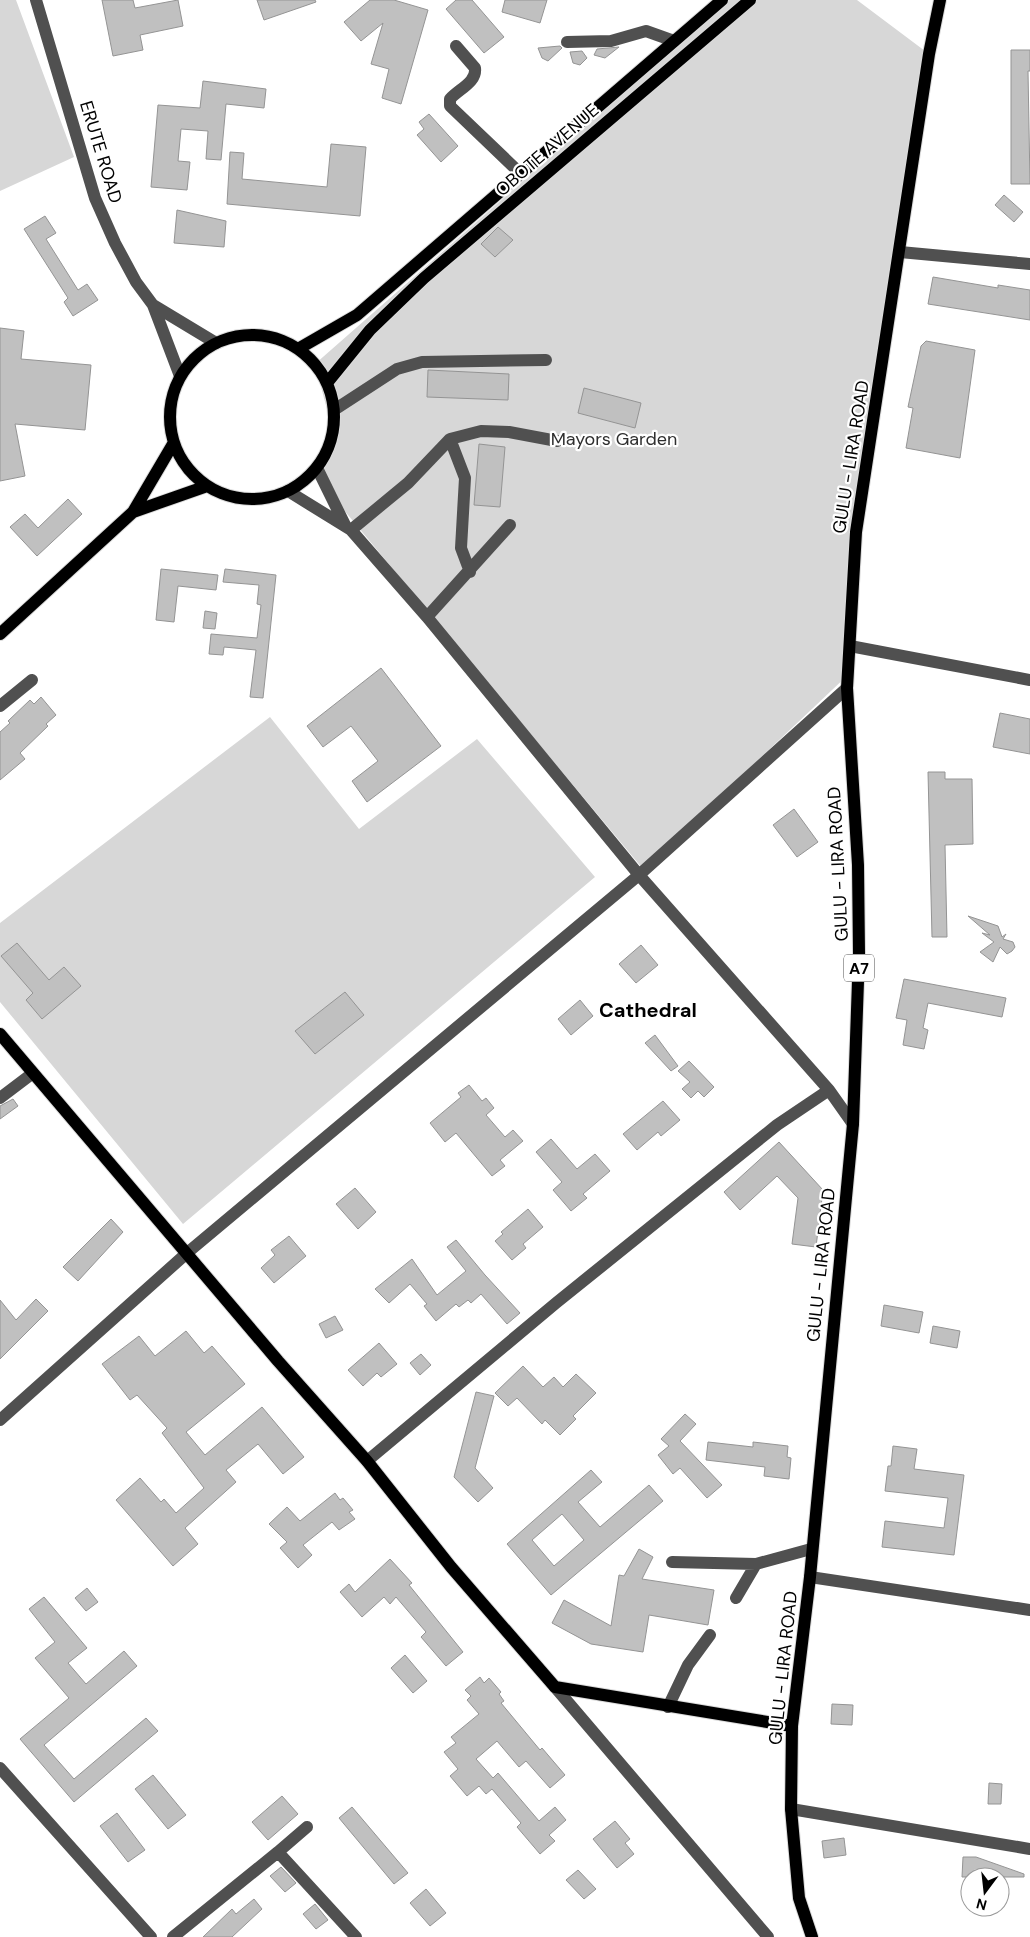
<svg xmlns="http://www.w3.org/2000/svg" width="1030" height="1937" font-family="'DM Sans',sans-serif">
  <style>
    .green { fill: #d7d7d7 }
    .building { fill: #c0c0c0; stroke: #949494; fill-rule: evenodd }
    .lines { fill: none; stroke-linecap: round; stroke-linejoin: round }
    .major-casing { stroke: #dbdbdb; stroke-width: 14 }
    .minor { stroke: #505050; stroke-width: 12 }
    .major { stroke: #000; stroke-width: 12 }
    .labels { text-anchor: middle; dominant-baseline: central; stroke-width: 4.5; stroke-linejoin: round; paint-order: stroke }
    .shield { fill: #fff; stroke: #4c4c4c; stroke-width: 1 }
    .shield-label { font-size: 16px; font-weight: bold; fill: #000 }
    .street-label { font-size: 18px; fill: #000; stroke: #fff }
    .park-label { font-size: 18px; fill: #2e2e2e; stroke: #fff }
    .quarter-label { font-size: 20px; font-weight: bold; fill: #000; stroke: #fff }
  </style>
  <rect width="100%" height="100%" fill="#fff"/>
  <path class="green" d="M0,0h16l58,157 -74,34z
    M729,0h128l72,54 -73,478 -6,141 -207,196 -330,-396 20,-41 -18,-68z
    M270,717l89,112 118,-90 118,138 -412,347 -183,-222v-79z"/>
  <path class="building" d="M102,0h31l2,8 43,-8 5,26 -43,9 3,15 -30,6z
    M257,0h58l1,2 -52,18z
    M370,0h24l34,10 -27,94 -19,-6 7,-29 -18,-5 12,-41 -22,18 -17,-19z
    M456,0h16l32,37 -20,16 -38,-44z
    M505,0h42l-7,23 -38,-11z
    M560,46l2,2 -14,13 -6,-3 -4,-10z
    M619,47l-14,11 -11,-3 3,-6z
    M1011,50h19v21h-2l2,113h-19z
    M582,51l5,7 -7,7 -7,-2 -3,-11z
    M203,81l63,8 -2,19 -38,-4 -5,56 -15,-1 2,-28 -27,-2 -3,32 12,1 -3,28 -36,-3 7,-82 42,3z
    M429,114l29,32 -17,16 -24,-27 7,-6 -5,-7z
    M331,144l35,3 -6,69 -133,-12 3,-52 14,1 -2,26 85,8z
    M1004,195l19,17 -9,10 -19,-17z
    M177,210l49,11 -2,26 -50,-4z
    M45,216l11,17 -10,6 32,51 9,-6 11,16 -25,16 -9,-14 4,-4 -44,-69z
    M498,227l15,13 -18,17 -14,-13z
    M933,277l65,11v-3l32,5v30l-102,-16z
    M0,328l24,3 -3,28 70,6 -6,65 -70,-6 10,52 -25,5z
    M926,341l49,9 -15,108 -54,-10 7,-40 -5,-1 13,-61z
    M428,370l81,4 -1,26 -81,-3z
    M584,388l57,15 -6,25 -57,-15z
    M479,444l26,3 -5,60 -26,-2z
    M68,499l14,15 -45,42 -27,-29 15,-13 13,14z
    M161,569l57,6 -2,15 -38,-4 -4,36 -18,-2z
    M225,569l51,6 -13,123 -13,-1 6,-47 -32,-3 -1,8 -14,-1 2,-20 46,4 4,-33 -4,-1 2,-19 -36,-3z
    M205,611l12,2 -2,16 -12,-1z
    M381,668l60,78 -74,56 -15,-21 26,-20 -27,-35 -28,21 -16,-21z
    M41,697l15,18 -10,9 2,2 -28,27 5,6 -25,21v-48l10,-9 -2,-2 22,-21 4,4z
    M1000,713l30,6v35l-37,-7z
    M928,772h17v7h27l1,65 -28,1 2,92h-15z
    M794,809l24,33 -21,15 -24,-32z
    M968,916l30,10 4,11 4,-3 -3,5 10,3 2,5 -3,4 -5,3 -7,-7 -7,15 -13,-10 14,-10 -12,-9 8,2z
    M17,943l32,37 15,-13 17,19 -39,33 -16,-19 7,-7 -32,-37z
    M641,945l17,20 -22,18 -17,-19z
    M904,979l102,19 -4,19 -74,-14 -5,25 5,2 -4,19 -21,-4 4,-25 -11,-2z
    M345,992l19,23 -49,39 -20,-23z
    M580,1000l13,16 -22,19 -13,-16z
    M655,1035l23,31 -7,5 -26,-28z
    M689,1061l25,26 -10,10 -6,-6 -7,7 -9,-9 8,-7 -12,-11z
    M469,1085l13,16 4,-3 8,10 -8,7 19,22 8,-7 10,11 -23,19 5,6 -13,10 -36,-43 -11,9 -15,-19 31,-26 -3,-4z
    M13,1099l5,7 -18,13v-13z
    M663,1101l17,19 -19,16 -3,-4 -21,18 -14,-16z
    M551,1139l26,30 18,-15 15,17 -27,23 4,4 -16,13 -18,-21 9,-8 -26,-30z
    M779,1142l44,48 -7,57 -24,-3 6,-46 -21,-22 -37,34 -16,-18z
    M355,1188l21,24 -18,17 -22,-25z
    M528,1209l15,18 -20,17 3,4 -14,12 -17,-19 8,-7 -2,-2z
    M111,1219l12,13 -45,49 -15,-14z
    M289,1236l17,20 -32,27 -13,-15 14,-13 -4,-5z
    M456,1240l29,35 35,38 -13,11 -26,-30 -10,9 -3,-3 -9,7 -3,-3 -20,17 -12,-15 3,-2 -17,-20 -21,19 -14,-14 37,-30 25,36 29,-24 -19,-24z
    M36,1299l12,12 -48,48v-59l16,20z
    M884,1305l39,7 -4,21 -38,-7z
    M335,1316l8,14 -17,8 -7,-14z
    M933,1326l27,5 -3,17 -27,-5z
    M186,1331l18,22 8,-7 33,38 -59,48 19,23 57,-48 42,50 -21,17 -25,-30 -32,26 10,12 -51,46 13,16 -25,22 -57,-66 24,-22 21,24 3,-3 12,14 28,-25 -42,-55 5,-5 -30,-33 -7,5 -28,-36 37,-28 16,20z
    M379,1343l18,21 -16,13 -4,-4 -14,13 -15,-16z
    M421,1354l10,11 -11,10 -10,-12z
    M523,1366l20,21 11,-10 9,10 13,-13 20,19 -23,23 3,3 -16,16 -15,-15 -3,4 -25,-26 -9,8 -13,-13z
    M476,1392l18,4 -19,72 18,20 -15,14 -24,-25z
    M685,1414l11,10 -16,17 42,44 -15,13 -27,-30 -7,6 -15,-19 11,-9 -8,-7z
    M708,1442l45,5v-5l35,4 -1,11 4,1 -2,21 -25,-3 1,-9 -59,-7z
    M893,1446l24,3 -3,20 50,6 -10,80 -72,-8 3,-26 59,7 4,-30 -63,-7 3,-25h3z
    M591,1470l11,12 -24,20 22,25 49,-42 14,16 -112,94 -44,-51zM562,1514l22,26 -30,26 -22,-26z
    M335,1493l5,7 3,-2 10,12 -4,2 6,7 -16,11 -7,-8 -29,23 9,10 -14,13 -18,-20 7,-6 -18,-18 18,-17 13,14z
    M639,1549l14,8 -11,22 72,11 -6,35 -59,-10 -6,37 -52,-8 -39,-21 12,-23 47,26 8,-51 5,1z
    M390,1559l22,24 -3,2 54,67 -17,14 -25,-29 5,-5 -30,-35 -6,7 -6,-7 -22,20 -22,-25 9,-8 6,8z
    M87,1588l11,14 -12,9 -11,-13z
    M44,1597l43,51 -19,15 18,21 38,-33 13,15 -93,79 30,34 72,-61 12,13 -84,71 -54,-63 49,-41 -34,-40 20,-16 -26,-33z
    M405,1655l22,26 -14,12 -22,-25z
    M480,1677l4,6 5,-5 12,14 -2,2 5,7 -3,2 39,47 2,-2 23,27 -15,13 -24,-27 -7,6 -22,-26 -21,18 17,19 5,-5 41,48 16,-14 11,13 -17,15 6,6 -15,13 -23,-27 4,-4 -29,-34 -6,5 -7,-8 -12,10 -17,-20 8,-7 -14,-17 12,-9 -5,-6 28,-23 -12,-14 4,-4 -6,-6z
    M832,1704l21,1 -1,20 -21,-1z
    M153,1775l33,40 -18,14 -33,-40z
    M989,1783l13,1 -1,20h-13z
    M282,1796l16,18 -30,26 -16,-18z
    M352,1807l56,66 -14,11 -55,-66z
    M117,1813l28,37 -17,12 -28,-36z
    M615,1821l15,18 -5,4 9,11 -17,14 -24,-29z
    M844,1838l2,17 -22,3 -2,-17z
    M963,1857h13l48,17v3h-62z
    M281,1867l15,16 -11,9 -15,-16z
    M578,1870l18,19 -12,10 -18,-19z
    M426,1889l20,24 -16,13 -20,-23z
    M254,1899l8,10 -30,28h-29l29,-28 4,5z
    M315,1904l13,16 -12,9 -13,-15z"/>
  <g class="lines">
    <g class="major-casing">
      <path id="major" d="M170 417a82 82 0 1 1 164 0a82 82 0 1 1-164 0Z
        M298,349l59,-34 365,-315
        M327,383l43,-53 54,-52 326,-278
        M133,512l74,-26
        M0,634l133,-122 40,-68
        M0,1034l278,327 89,100 84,106 104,120 237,39
        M812,1937l-13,-39 -8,-89 1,-83 18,-149 43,-453 6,-171 -1,-88 -11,-177 9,-156 73,-478 11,-54"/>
    </g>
    <path class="minor" d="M36,0l59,198 20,45 21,39 17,23 27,71
      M567,42l44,-1 35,-10 28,10
      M456,46l19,22c2,14 -16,21 -25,31v7l70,67
      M900,252l130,12
      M153,305l63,38
      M334,410l63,-41 25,-7 124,-2
      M450,439l15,39 -4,70 9,24
      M317,468l28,57
      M288,491l63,39 76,87 212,258 190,215 24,34
      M351,530l57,-47 42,-44 31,-8 28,1 48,9
      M427,617l83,-92
      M850,646l180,34
      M0,706l32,-26
      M0,1098l33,-25
      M0,1420l187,-167 452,-378 208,-187
      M367,1461l189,-158 221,-178 52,-35
      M672,1562l84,2 55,-15
      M810,1577l220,33
      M736,1598l20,-34
      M555,1687l213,250
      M668,1707l20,-42 22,-30
      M0,1768l151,169
      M791,1809l239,40
      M307,1827l-29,25 78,85
      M173,1937l105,-85"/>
    <use href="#major" class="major"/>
  </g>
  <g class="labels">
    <rect class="shield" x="844" y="954.5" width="30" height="27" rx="4"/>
    <g class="shield-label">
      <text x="859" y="968">A7</text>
    </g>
    <g class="street-label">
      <text transform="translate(547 150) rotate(-41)">OBOTE AVENUE</text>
      <text transform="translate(101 152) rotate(73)">ERUTE ROAD</text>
      <text transform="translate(851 457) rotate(-81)">GULU - LIRA ROAD</text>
      <text transform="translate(838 864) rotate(-93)">GULU - LIRA ROAD</text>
      <text transform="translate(821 1265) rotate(-84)">GULU - LIRA ROAD</text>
      <text transform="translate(783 1668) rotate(-84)">GULU - LIRA ROAD</text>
    </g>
    <g class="park-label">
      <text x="614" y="439">Mayors Garden</text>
    </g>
    <g class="quarter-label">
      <text x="648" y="1010">Cathedral</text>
    </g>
  </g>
  <g transform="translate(985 1892) rotate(195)"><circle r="24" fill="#ffffff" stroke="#999999"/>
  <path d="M0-4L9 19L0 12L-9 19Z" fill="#000000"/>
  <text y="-8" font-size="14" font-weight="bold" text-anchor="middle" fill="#000000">N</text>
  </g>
</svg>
